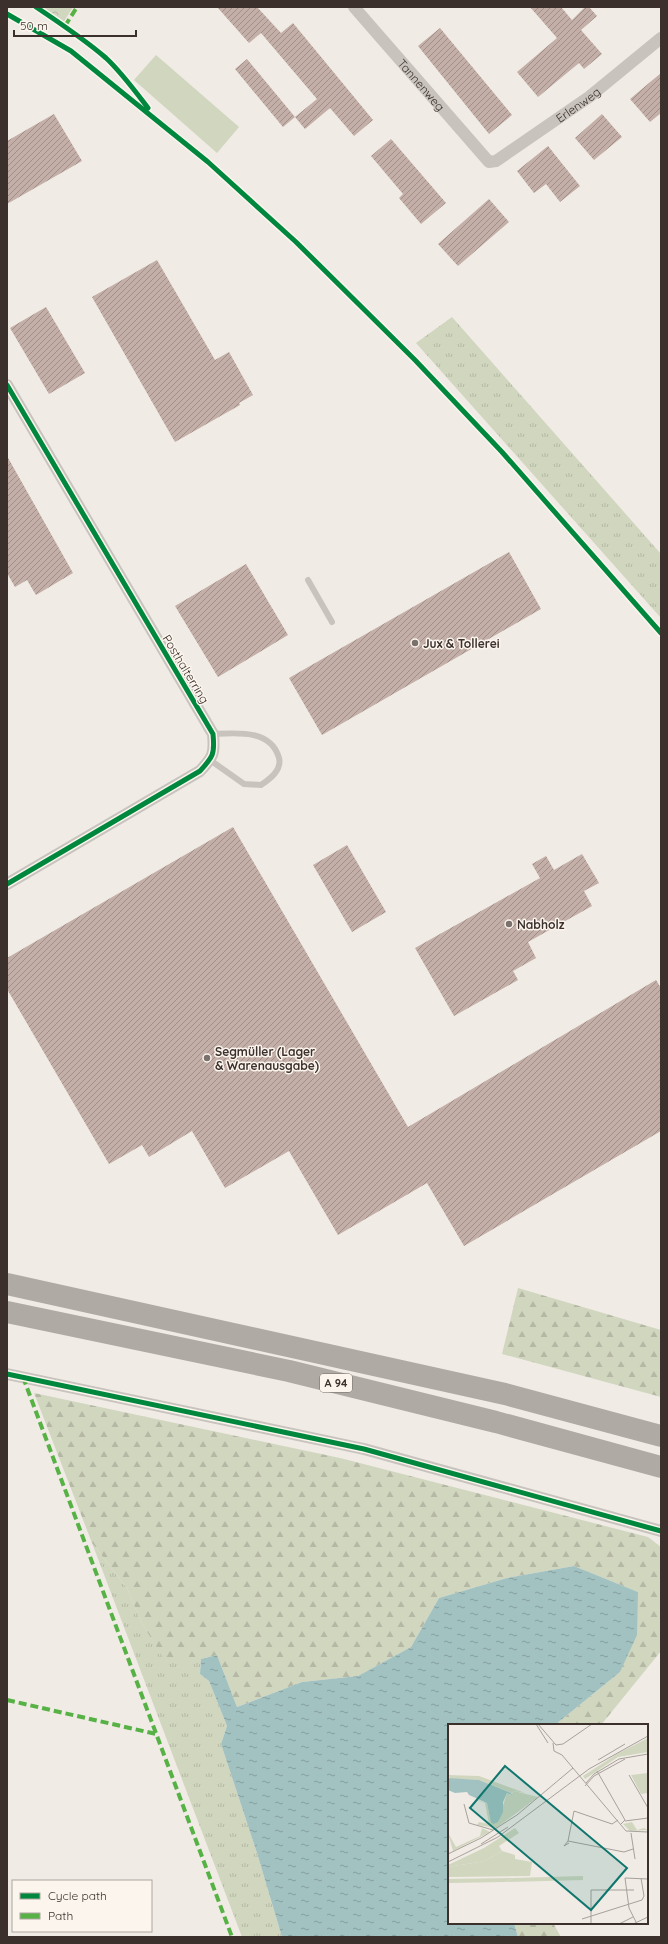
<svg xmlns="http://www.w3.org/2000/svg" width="668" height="1944" font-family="Quicksand,sans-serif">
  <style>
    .grass { fill: url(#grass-tufts) }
    .forest { fill: url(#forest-firs) }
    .park { fill: url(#park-crowns) }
    .pitch { fill: #d1d6bf }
    .water { fill: url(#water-ripples) }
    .building { fill: url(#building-hatch) }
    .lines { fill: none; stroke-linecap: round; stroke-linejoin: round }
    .service { stroke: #c9c3be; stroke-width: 6 }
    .minor { stroke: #c9c3be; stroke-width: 12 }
    .motorway { stroke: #afaaa4; stroke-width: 22 }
    .quiet { stroke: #57b246; stroke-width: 4; stroke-dasharray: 8 4; stroke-linecap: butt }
    .cycleway-casing { stroke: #fbf5ee; stroke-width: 8 }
    .cycleway { stroke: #00873e; stroke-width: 5 }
    .poi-dot { fill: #7a716c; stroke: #fbf5ee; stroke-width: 1.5 }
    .labels { text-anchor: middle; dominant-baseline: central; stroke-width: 3; stroke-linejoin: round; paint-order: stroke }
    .shield { fill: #fbf5ee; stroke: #756b66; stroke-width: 1 }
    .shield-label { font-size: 11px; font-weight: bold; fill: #3b302b }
    .street-label { font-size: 12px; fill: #3b302b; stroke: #fbf5ee }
    .poi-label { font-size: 12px; font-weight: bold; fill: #3b302b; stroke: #fbf5ee; text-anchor: start }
    .inset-road { fill: none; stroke: #a8a09b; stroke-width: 1 }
    .view { fill: #0f766e; fill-opacity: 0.15; stroke: #0f766e; stroke-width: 2 }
    .inset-edge { fill: none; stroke: #3b302b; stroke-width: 2 }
  </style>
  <defs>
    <pattern id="grass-tufts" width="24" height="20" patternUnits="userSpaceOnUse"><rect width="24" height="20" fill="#d1d6bf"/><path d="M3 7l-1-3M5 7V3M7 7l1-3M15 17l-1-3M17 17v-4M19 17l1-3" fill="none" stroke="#b4b8a4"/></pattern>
    <pattern id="forest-firs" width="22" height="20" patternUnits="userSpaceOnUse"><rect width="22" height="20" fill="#d1d6bf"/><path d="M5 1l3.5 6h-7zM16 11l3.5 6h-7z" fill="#b4b8a4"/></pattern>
    <pattern id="park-crowns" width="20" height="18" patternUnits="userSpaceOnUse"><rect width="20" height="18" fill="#d1d6bf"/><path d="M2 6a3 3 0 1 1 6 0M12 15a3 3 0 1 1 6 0" fill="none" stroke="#b4b8a4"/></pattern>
    <pattern id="water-ripples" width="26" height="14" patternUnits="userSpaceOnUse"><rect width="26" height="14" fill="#a1c2c1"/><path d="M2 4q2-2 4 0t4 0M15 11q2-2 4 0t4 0" fill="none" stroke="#849e9d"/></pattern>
    <pattern id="building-hatch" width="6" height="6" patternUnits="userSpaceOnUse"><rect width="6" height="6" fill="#c3afa7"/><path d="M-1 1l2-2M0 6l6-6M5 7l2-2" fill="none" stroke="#a08f88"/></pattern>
  </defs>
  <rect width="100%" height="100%" fill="#f0ebe5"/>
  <path class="grass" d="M452,317l209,237v64l-245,-275z
    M92,1543l35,45 14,34 23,36 37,1 -1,15 9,7 18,45 -6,18 36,109 25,84h-40z"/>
  <path class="forest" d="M518,1288l143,42v67l-159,-43z
    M34,1393l306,65 308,79 13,10v104l-60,74h-46l65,-53 18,-80 -64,-26 -67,12 -68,20 -28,49 -53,29 -56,6 -65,25 -20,-52 -16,4h-37l-23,-37 -14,-34 -35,-45z
    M514,1923h39l8,14h-43z"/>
  <path class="park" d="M40,7h33l-10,16z"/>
  <path class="pitch" d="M156,55l83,72 -22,26 -83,-73z"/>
  <path class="water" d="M574,1566l64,26 -1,43 -17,37 -65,53h-106v198h65l4,14h-236l-25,-84 -36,-109 6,-18 -18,-45 -9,-7 1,-15 16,-4 20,52 65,-25 56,-6 53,-29 28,-49 68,-20z"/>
  <path class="building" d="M217,7h40l24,26 12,-10 80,97 -19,16 -24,-28 -25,21 -10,-12 22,-18 -56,-66 -12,10z
    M530,7h31l11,13 13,-13h4l8,9 -16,14 21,24 -18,15 -5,-6 -41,34 -21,-25 40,-34z
    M440,28l72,87 -23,19 -71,-88z
    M247,59l48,58 -12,10 -48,-58z
    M661,73v40l-11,9 -20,-23z
    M54,114l28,47 -75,43v-63z
    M602,114l20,23 -28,23 -19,-22z
    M391,139l55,64 -25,21 -22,-26 4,-4 -32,-38z
    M548,146l32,40 -20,16 -14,-18 -12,9 -17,-22z
    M489,199l20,23 -51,44 -20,-22z
    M157,260l58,100 14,-8 24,43 -14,8 1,2 -65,37 -83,-145z
    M46,307l39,66 -36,21 -39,-66z
    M7,456l66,117 -37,22 -9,-15 -12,7 -8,-14z
    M509,552l32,57 -219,126 -33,-57z
    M246,564l42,71 -70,42 -43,-71z
    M233,827l175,300 248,-147 5,8v143l-197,115 -37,-63 -89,52 -49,-84 -64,37 -33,-57 -43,26 -7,-12 -33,19 -102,-175v-31z
    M347,845l39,67 -34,20 -39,-67z
    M582,854l17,29 -15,8 8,15 -64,36 8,16 -23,13 5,9 -64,36 -39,-68 125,-70 -8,-14 14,-8 8,14z"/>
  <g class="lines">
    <path class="service" d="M308,580l24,42
      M210,760l34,24 17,1c9,-6 21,-15 18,-27 -8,-29 -42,-25 -66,-24"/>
    <g class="minor">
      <path id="s1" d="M354,7l135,155 7,-1 93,-64 72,-59"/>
      <path d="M7,385l206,349c2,20 0,23 -13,37l-193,113"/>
      <path d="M7,1374l357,75 297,82"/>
    </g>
    <path class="motorway" d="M7,1284l498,110 156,42
      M7,1312l282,59 207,51 165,45"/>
    <path class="quiet" d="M65,26l12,-19
      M23,1377l209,560
      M7,1700l149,34"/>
    <g class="cycleway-casing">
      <path id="cycleway" d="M36,7c24,16 48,32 70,51 16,15 29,33 42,50
        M7,14l64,37 137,111 88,80 119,118 87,92 159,181
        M7,385l206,349c2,20 0,23 -13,37l-193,113
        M7,1374l357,75 297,82"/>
    </g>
    <use href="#cycleway" class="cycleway"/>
  </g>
  <g class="poi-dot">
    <circle cx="415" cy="643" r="4"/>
    <circle cx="509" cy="924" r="4"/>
    <circle cx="207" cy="1058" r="4"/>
  </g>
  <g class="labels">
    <rect class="shield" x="320" y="1374" width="32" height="18" rx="3"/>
    <g class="shield-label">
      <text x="336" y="1383">A 94</text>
    </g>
    <g class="street-label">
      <text stroke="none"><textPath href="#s1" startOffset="103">Tannenweg</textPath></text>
      <text stroke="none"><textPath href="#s1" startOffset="312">Erlenweg</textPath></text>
      <text transform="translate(186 669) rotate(59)">Posthalterring</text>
    </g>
    <g class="poi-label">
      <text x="423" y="643">Jux &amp; Tollerei</text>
      <text x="517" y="924">Nabholz</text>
      <text x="215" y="1051">Segmüller (Lager<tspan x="215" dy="14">&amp; Warenausgabe)</tspan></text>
    </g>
  </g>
  <g transform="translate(448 1724)">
    <rect width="200" height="200" fill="#f0ebe5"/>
    <path d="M200,49v20l-7,1 -10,-19zM0,51l31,1 46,17 -11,-2 -2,2 -33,-13 -28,-1zM54,127l13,4v4l17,3 -2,14 -82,1v-10l37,-6zM135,152v4l-78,2 9,-4z" fill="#d1d6bf"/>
    <path d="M200,14v14l-30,5 -33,22 -2,-3 34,-22zM66,67l24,6 -42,31 -19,-3 2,-3 10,2 -4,-21 -18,-6 20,6 2,9 9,10 9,-29 4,2zM34,104l8,4 -37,19 -5,-18 8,14 24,-11zM67,104l4,5 -20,13 3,5 -17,10 -37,6v-2l36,-17zM66,154l-9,4 -57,1v-4z" fill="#d1d6bf"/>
    <path d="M184,98l5,8 7,-2 4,2 -18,1 -7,-7z" fill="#d1d6bf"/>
    <path d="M0,54l31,2 32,13 1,2 -5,-2 -4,9v10l-5,10 -5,2 -2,-2 -4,-19 -18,-8 -2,-3 -12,1 -7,-3z" fill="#a1c2c1"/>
    <path class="inset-road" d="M88,0l12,19M90,0l18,21 7,-1 29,-20M105,19l1,8 8,4 64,76 22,1M150,36l27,-16M149,47l28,49 -4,4M181,51l19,33M138,59l8,-9 25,-15 29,-5M137,62l9,-10 31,-17M16,80l5,19 24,7M170,96l-6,4 -38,-13 -6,30 56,11 9,-3M177,97l23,-3M183,109l4,26M120,117l-4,5 5,-3M33,120l27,-17M0,130l33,-16 36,-23 56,-47M0,138l50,-25 91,-68 59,-33M134,195l60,-19 2,-4 -3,-18M188,198l-7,-14 -4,-30 23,1M143,200v-34h43M171,200l14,-7M185,200l15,-7"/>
    <path class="view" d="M57,42l122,102 -36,42 -121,-102z"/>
    <rect width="200" height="200" class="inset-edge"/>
  </g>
  <rect width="668" height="1944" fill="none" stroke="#3b302b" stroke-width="16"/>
  <rect x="12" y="1880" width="140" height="52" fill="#fbf5ee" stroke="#aea6a0"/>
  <rect x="20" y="1893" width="20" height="6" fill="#00873e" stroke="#aea6a0"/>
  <text x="48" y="1900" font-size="12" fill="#3b302b">Cycle path</text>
  <rect x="20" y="1913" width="20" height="6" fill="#57b246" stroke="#aea6a0"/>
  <text x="48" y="1920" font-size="12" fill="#3b302b">Path</text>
  <path d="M14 30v6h122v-6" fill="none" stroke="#3b302b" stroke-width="2"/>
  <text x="20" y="30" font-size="12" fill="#3b302b" stroke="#fbf5ee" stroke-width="3" paint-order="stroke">50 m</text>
</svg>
